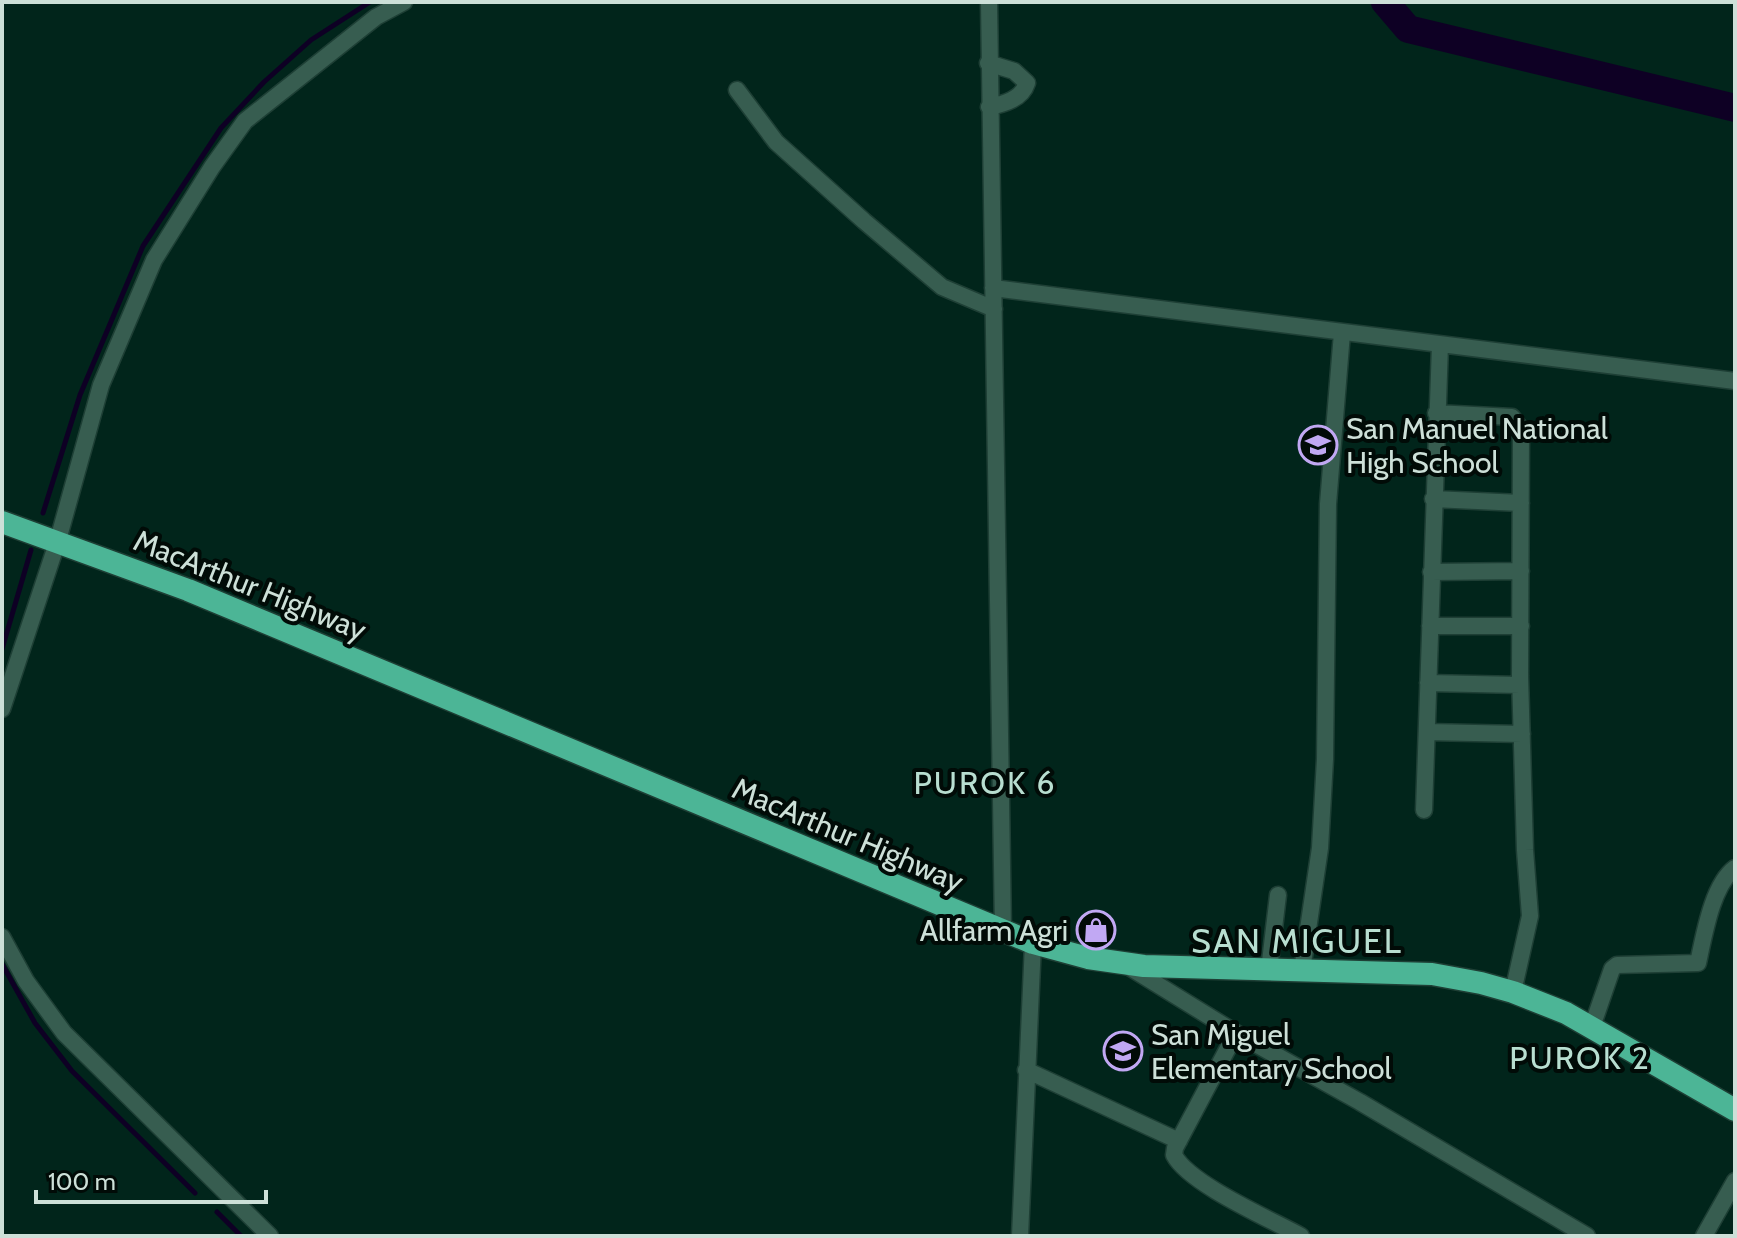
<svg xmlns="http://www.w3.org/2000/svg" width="1737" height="1238" font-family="Cabin,sans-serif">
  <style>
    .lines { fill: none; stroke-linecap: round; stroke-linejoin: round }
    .stream { stroke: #0e0024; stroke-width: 5 }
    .river { stroke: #0e0024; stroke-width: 28 }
    .minor-casing { stroke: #1e3f35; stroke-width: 19 }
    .highway-casing { stroke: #1e3f35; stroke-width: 25 }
    .minor { stroke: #375d50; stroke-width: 16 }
    .highway { stroke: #4cb596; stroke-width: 22 }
    .labels { text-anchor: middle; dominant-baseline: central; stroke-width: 8; stroke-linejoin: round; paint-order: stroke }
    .poi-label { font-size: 30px; fill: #cde0d8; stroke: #010b07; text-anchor: start }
    .street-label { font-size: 30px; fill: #cde0d8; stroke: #010b07 }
    .neighbourhood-label { font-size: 32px; letter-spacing: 2px; fill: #b8ded0; stroke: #010b07 }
    .quarter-label { font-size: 34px; letter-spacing: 2px; fill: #b8ded0; stroke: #010b07 }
  </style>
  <rect width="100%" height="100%" fill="#01251b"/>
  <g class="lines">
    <path class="stream" d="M43,513l37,-118 63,-149 78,-118 43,-46 47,-42 59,-38
      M2,649l29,-99
      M2,964l33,59 37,48 123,122
      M217,1212l24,24"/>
    <path class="river" d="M1385,2l23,27 327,79"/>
    <g class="minor-casing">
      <path id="minor" d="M989,2l14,930
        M988,63l26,8 13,12c-5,16 -23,21 -38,24
        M737,90l39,52 88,79 78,66 52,22
        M993,288l742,93
        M1436,413l76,4 9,12 -1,247 5,174 5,66 -17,76
        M1433,499l88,4
        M1431,572l90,-1
        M1430,626h91
        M1428,683l92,2
        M2,709l56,-169 43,-155 53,-125 58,-93 33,-46 131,-104 28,-15
        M1427,732l95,2
        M1424,810l16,-465
        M2,937l24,44 38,52 206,203
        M1129,967l107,66 124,69 227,134
        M1269,970l9,-75
        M1302,970l18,-122 5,-89 3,-255 14,-171
        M1592,1027l20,-58 5,-4 81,-2c6,-27 14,-78 37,-95
        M1236,1033l-61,115 -1,7c15,29 96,64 127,81
        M1026,1070l153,71
        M1020,1236l13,-293
        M1704,1236l31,-55"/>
    </g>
    <g class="highway-casing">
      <path id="highway" d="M2,522l186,68 845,353 55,15 56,8 288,8 49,9 32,9 53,21 169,97"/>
    </g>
    <use href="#minor" class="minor"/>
    <use href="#highway" class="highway"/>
  </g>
  <defs>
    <g id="school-ring" transform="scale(2)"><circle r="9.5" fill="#010b07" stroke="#c1a8f3" stroke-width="1.5"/><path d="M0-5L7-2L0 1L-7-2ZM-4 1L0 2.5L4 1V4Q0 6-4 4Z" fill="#c1a8f3"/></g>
    <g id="shop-ring" transform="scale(2)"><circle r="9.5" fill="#010b07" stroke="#c1a8f3" stroke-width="1.5"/><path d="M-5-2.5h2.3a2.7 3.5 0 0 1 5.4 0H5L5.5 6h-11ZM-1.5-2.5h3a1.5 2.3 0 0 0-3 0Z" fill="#c1a8f3"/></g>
  </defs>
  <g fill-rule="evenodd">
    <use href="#school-ring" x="1318" y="445"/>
    <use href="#shop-ring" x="1096" y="930"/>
    <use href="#school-ring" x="1123" y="1051"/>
  </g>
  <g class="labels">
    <g class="poi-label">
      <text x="1346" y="428">San Manuel National<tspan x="1346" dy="34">High School</tspan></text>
      <text x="1068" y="930" text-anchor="end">Allfarm Agri</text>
      <text x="1151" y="1034">San Miguel<tspan x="1151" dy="34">Elementary School</tspan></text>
    </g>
    <g class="street-label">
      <text transform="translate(250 585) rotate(22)">MacArthur Highway</text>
      <text transform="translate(848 835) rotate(23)">MacArthur Highway</text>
    </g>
    <g class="neighbourhood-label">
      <text x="985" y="782">PUROK 6</text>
      <text x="1580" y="1057">PUROK 2</text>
    </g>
    <g class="quarter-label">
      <text x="1297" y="941">SAN MIGUEL</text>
    </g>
  </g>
  <rect width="1737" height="1238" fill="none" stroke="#cde0d8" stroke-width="8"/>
  <path d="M36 1190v12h230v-12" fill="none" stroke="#cde0d8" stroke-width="4"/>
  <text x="48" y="1190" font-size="24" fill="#cde0d8" stroke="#010b07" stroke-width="6" paint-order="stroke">100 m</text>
</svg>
